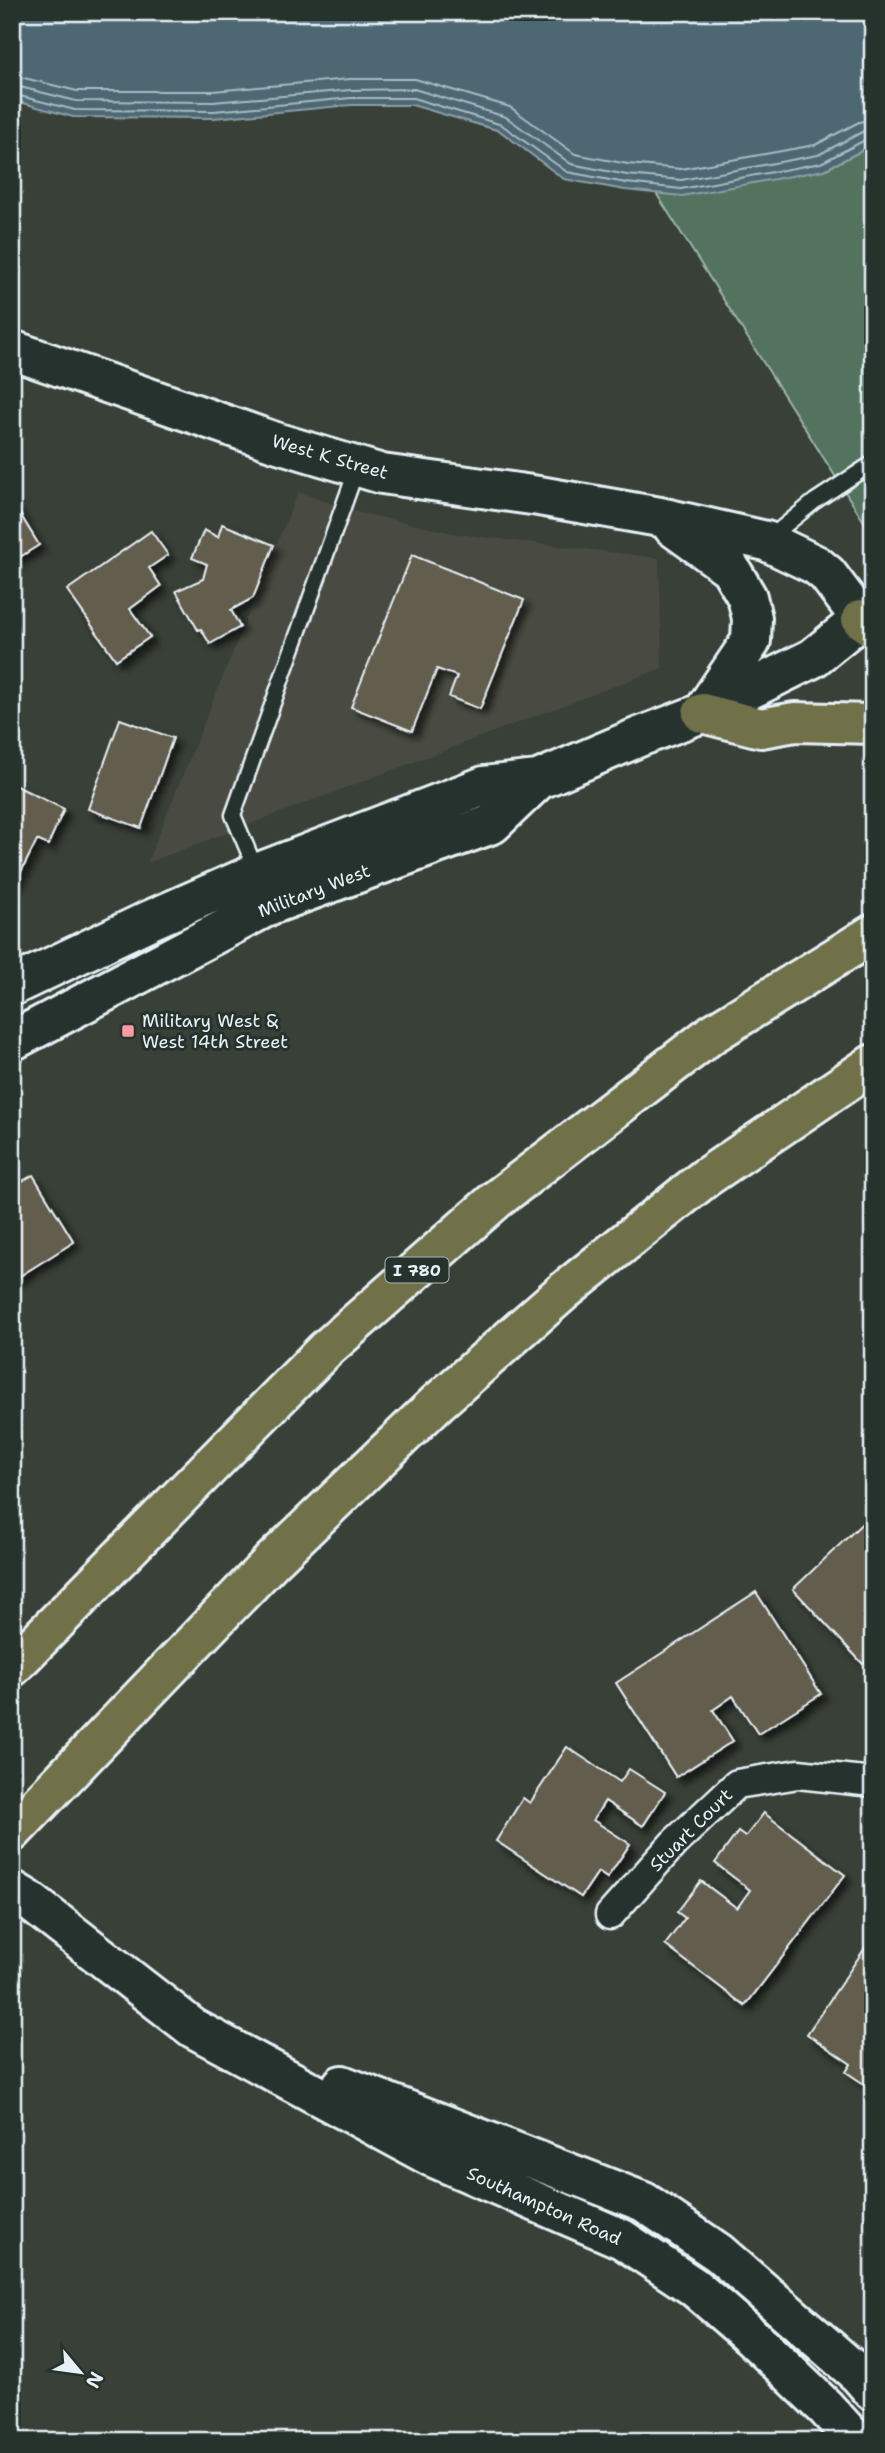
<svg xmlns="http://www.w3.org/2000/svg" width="885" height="2453" font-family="'Shantell Sans',sans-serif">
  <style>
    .built { fill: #494c42 }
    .green { fill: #52735e; stroke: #9db2ab; stroke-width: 2 }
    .water { fill: #4d6873; stroke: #8b9fa8; stroke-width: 2 }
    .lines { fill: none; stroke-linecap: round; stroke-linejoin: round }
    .shore { stroke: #aabac3; stroke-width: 2 }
    .building { fill: #645d4d; stroke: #e8f1f8; stroke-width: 2; filter: url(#shadow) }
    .lane-casing { stroke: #e8f1f8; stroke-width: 19 }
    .street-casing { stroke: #e8f1f8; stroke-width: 33 }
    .secondary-casing { stroke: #e8f1f8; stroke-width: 44 }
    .highway-casing { stroke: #e8f1f8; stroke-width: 44 }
    .lane { stroke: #26332d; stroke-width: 14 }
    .street { stroke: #26332d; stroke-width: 28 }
    .secondary { stroke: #26332d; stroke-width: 38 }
    .highway { stroke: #6f704a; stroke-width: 38 }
    .poi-dot { fill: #ff9aa2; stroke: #26332d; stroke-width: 2.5 }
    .labels { text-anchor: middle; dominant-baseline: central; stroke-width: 6; stroke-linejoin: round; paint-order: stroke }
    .shield { fill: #26332d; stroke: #aeb8bb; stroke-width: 2 }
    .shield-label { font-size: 16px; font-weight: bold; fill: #e8f1f8 }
    .street-label { font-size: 18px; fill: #e8f1f8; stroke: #26332d }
    .poi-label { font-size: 18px; fill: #e8f1f8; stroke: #26332d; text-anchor: start }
  </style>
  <defs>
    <filter id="shadow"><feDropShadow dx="6" dy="6" stdDeviation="3.5" flood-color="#0009"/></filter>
  </defs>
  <rect width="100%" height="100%" fill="#394037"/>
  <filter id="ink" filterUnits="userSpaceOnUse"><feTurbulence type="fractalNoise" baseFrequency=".0143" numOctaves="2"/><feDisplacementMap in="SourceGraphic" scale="14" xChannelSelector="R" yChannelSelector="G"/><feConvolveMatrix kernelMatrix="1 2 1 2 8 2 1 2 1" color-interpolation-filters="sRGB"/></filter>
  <g filter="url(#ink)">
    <path class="built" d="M298,492l62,21 98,21 201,24 3,110 -515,195z"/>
    <path class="green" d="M873,145v391l-217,-343 168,-23z"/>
    <path class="water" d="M12,12h861v133l-49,25 -142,26 -57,-6 -61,-11 -64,-48 -88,-26h-61l-137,13 -141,-1 -61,-17z"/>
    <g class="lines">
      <path class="shore" d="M12,75l65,16h136l137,-12h65l95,28 65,47 53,10 53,5 134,-24 44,-23 14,-3
        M12,85l64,16 137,1 138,-12 63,-1 92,28 65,47 56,11 54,5 137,-25 46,-24 9,-1
        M12,94l63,16 139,1 137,-13h62l89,27 65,47 59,11 55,6 140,-26 46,-24h6"/>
    </g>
    <path class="building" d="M12,501l27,44 -27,17z
      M222,524l52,21 -21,53 -22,12 9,17 -30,17 -9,-15 -3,1 -22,-39 27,-12 4,-15 -15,-6 12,-28 14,7z
      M151,531l17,24 -19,13 12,18 -31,23 20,28 -34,23 -49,-70z
      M412,555l112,45 -44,109 -31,-12 8,-21 -20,-7 -25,62 -61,-24z
      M120,719l53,19 -32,90 -53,-19z
      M12,784l52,25 -16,36 -11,-5 -22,44 -3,-1z
      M33,1175l41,67 -62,39v-94z
      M873,1513v142l-10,9 -70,-75z
      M756,1592l65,102 -63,40 -25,-38 -20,14 20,31 -57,36 -60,-94z
      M567,1747l53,35 9,-13 36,23 -22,34 -38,-25 -12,19 37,24 -23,34 -9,-6 -17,25 -85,-56 27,-43 7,5z
      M764,1813l81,62 -100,131 -80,-61 20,-27 -8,-6 24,-31 36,27 13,-18 -35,-27 23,-31 7,5z
      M873,1936v154l-27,-18 5,-8 -44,-30z"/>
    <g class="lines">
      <g class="lane-casing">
        <path id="lane" d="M767,540l48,-39 58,-38
          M257,872l-24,-57 124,-347"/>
      </g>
      <g class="street-casing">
        <path id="street" d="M610,1915l64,-72 63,-59 61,-10 75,8"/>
      </g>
      <g class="secondary-casing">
        <path id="secondary" d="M12,350l263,92 107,32 157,22 121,21 106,24 50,24 11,9 34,45 -48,39 -111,55 -63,24 -101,43 -54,6 -227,87 -109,48 -136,65
          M673,527l57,41 17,29 5,21 -1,23 -48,71
          M12,1041l258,-136 222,-81 46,-44
          M12,1890l15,9 166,129 237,128 192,83 72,48 59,51 73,70 30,33
          M342,2085l302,117 75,51 140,122 14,16"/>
      </g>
      <g class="highway-casing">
        <path id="highway" d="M861,619l12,9
          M702,713l59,15 34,-6 78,2
          M12,1667l313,-317 172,-151 215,-165 161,-100
          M12,1832l260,-271 165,-158 127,-112 141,-113 168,-114"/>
      </g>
      <use href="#lane" class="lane"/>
      <use href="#street" class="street"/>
      <use href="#secondary" class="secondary"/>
      <use href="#highway" class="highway"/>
    </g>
  </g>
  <rect class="poi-dot" x="121" y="1024" width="14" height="14" rx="3.5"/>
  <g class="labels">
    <rect class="shield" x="385.5" y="1257.5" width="63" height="25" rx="5"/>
    <g class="shield-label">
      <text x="417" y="1270">I 780</text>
    </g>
    <g class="street-label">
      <text transform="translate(330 457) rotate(16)">West K Street</text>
      <text transform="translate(314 891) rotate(-21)">Military West</text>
      <text transform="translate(691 1830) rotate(-45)">Stuart Court</text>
      <text transform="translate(544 2206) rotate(24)">Southampton Road</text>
    </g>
    <g class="poi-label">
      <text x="142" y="1021">Military West &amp;<tspan x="142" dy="21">West 14th Street</tspan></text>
    </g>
  </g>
  <rect width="885" height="2453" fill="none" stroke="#26332d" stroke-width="42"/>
  <rect x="21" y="21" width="843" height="2411" fill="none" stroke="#e8f1f8" stroke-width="2.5" filter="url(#ink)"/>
  <g transform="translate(80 2372) rotate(119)" stroke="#26332d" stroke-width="5" paint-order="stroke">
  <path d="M0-5L12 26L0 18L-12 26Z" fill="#e8f1f8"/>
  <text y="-10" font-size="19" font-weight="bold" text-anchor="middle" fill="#e8f1f8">N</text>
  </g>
</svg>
